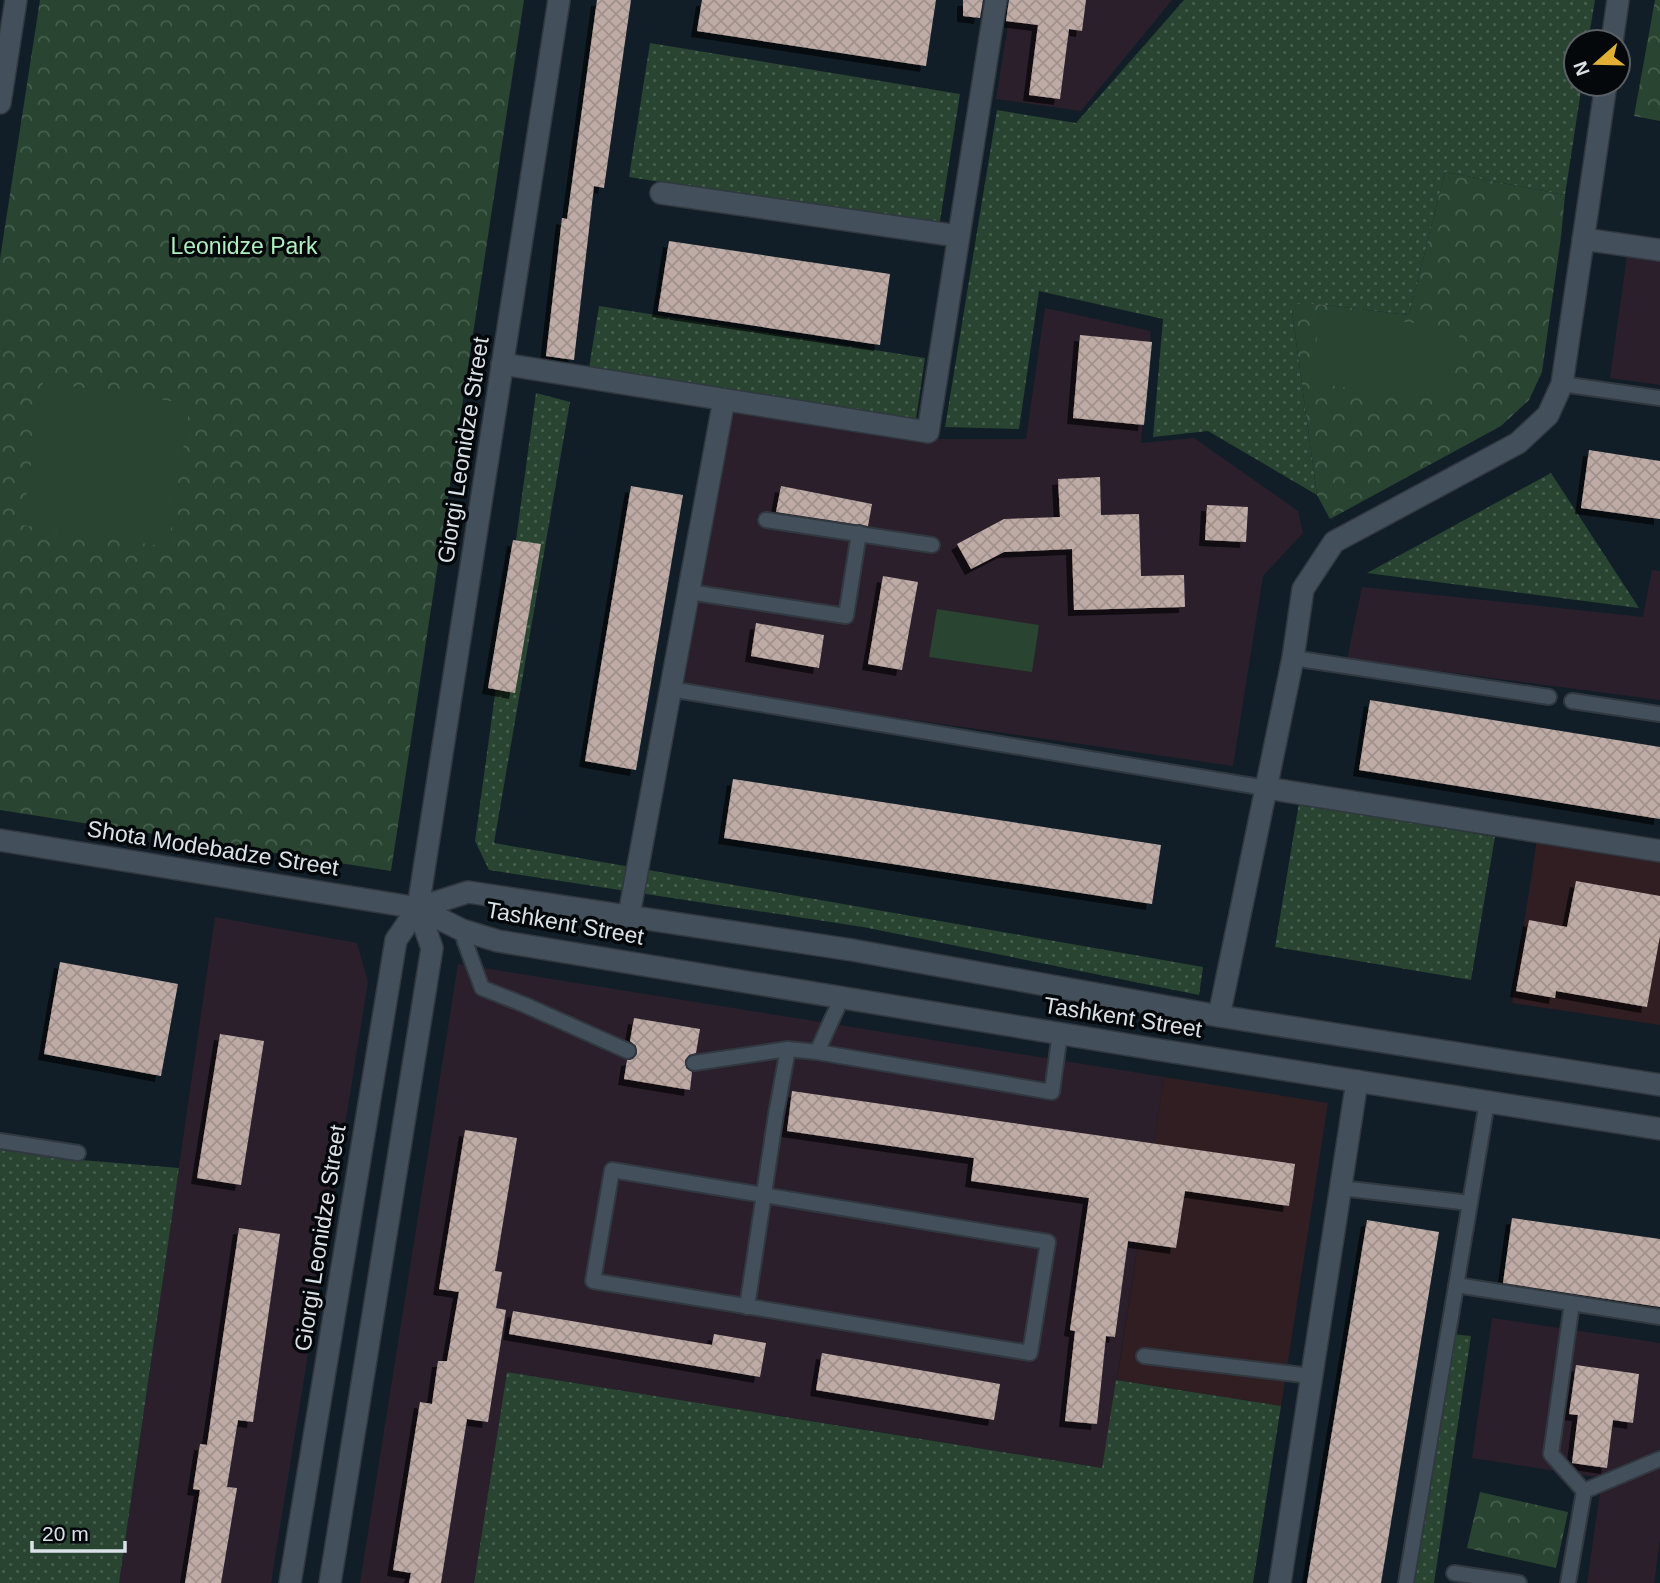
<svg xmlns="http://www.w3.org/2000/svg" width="1660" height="1583" font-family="Helvetica,sans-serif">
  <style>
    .commercial { fill: #301e23 }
    .industrial { fill: #2b1f2b }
    .grass { fill: url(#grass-dots) }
    .forest { fill: url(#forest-crowns) }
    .garden { fill: #294431 }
    .building { fill: url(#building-cross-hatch); filter: url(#shadow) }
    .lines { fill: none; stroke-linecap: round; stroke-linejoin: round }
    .lane-casing { stroke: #313840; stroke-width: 18 }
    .street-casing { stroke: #313840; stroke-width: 24 }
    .secondary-casing { stroke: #313840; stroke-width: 24 }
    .lane { stroke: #43505b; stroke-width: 14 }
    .street { stroke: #43505b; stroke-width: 21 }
    .secondary { stroke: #43505b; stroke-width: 21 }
    .labels { text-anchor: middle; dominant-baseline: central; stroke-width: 7; stroke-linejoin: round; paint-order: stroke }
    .park-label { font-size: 23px; fill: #afefc1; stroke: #04080b }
    .street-label { font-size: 23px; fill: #dae2e8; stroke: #04080b }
  </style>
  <defs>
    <pattern id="grass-dots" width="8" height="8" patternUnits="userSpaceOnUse" patternTransform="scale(1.75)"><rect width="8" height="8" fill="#294431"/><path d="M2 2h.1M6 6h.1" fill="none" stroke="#475f4f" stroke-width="1.8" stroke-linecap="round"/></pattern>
    <pattern id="forest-crowns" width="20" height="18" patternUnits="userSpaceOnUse" patternTransform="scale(1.75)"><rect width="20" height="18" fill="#294431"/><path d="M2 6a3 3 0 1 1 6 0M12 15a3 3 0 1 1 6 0" fill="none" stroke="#475f4f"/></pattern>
    <pattern id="building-cross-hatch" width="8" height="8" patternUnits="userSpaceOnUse" patternTransform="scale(1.75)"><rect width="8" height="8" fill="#bfaba5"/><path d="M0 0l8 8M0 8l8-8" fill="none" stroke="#a0918d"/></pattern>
    <filter id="shadow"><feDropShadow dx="-6" dy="6" stdDeviation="0" flood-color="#0009"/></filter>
  </defs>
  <rect width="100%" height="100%" fill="#121e27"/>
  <path class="commercial" d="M1537,839l123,19v167l-148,-22z
    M1164,1077l164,26 -47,303 -164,-26z"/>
  <path class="industrial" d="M1012,0h160l-91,111 -85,-12z
    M1627,256l33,5v124l-50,-7z
    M1045,308l106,23 -10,112 53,-5 104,73 5,22 -40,43 -30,190 -554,-80 51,-278 195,31h101z
    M1652,570l8,1v129l-313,-41 15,-72 281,30z
    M215,917l142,26 11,39 -97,601h-152z
    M458,964l706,113 -61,391 -596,-96 -33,211h-114z
    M1492,1318l168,25v196l-6,44h-67l15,-105 -130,-20z"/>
  <path class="grass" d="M1184,0h411l-7,42h-12v42h6l-17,111 -120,-23 -36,143 -92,-11h-26l26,191 -109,-64 -55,6 10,-118 -124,-28 -20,138 -74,-2 52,-317 79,13z
    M650,43l310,51 -21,133 -310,-50z
    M599,306l326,52 -9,61 -327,-51z
    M536,393l34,9 -76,441 709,124 -4,28 -336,-68 -374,-57 -14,-29z
    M1551,473l88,135 -272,-35z
    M1299,803l196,34 -24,143 -196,-33z
    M0,1150l81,10 98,8 -60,415h-119z
    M1451,1334l20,2 -37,247h-20z
    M507,1372l595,96 14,-88 165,26 -28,177h-779z"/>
  <path class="forest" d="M40,0h484l-133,871 -391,-61v-551z
    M1655,0h5v121l-26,-5z
    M1445,172l120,23 -4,42 -19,135 -13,28 -28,26 -171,93 -13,-24 -26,-191h26l92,11z
    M1480,1492l88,20 -12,56 -89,-20z"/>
  <path class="garden" d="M1320,311l140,18 -9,72 -139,-18z
    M43,382l147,22 -22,143 -146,-22z
    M937,609l102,16 -7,47 -103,-15z"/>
  <path class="building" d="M597,0h34l-27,188 -10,-2 -20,174 -28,-4 16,-138 5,1z
    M702,0h234l-10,66 -229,-35z
    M963,0h20l-3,18 -17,-2z
    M1009,0h77l-4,31 -13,-2 -9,70 -31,-4 9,-70 -32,-4z
    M669,241l221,33 -10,71 -222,-34z
    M1080,335l72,7 -8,83 -71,-7z
    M1589,450l71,11v58l-79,-11z
    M1100,477l1,38 38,-1 2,62 43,-1 1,32 -111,3 -2,-61 -68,3 -33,17 -14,-25 47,-25 56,-2 -2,-38z
    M631,486l52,9 -47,275 -51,-9z
    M781,486l91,18 -4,22 -92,-14z
    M1207,505l41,2 -2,35 -41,-2z
    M513,540l28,4 -26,149 -27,-5z
    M883,576l35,6 -16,88 -34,-6z
    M756,623l68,12 -5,33 -68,-12z
    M1370,700l290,47v72l-301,-49z
    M733,779l428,66 -9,59 -428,-66z
    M1576,881l84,15v40l-13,71 -91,-16 -1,7 -39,-7 13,-71 38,7z
    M60,962l118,22 -17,92 -117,-22z
    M634,1018l66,11 -4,24 -7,2 -4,5 1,8 6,4 -2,18 -66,-11 3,-19 6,-1 4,-5 -1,-8 -6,-5z
    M220,1034l44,7 -23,144 -44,-7z
    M792,1091l503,73 -6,42 -104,-15 -9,57 -48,-7 -13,96 -9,-1 -9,88 -32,-3 10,-90 -5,-1 19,-132 -118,-17 3,-23 -187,-27z
    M465,1130l52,8 -22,133 7,1 -6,36 10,2 -18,112 -21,-3 -26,164h-32l2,-10 -18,-3 27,-168 12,2 6,-43h9l12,-69 -20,-3z
    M1512,1218l148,21v68l-157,-24z
    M1367,1220l72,12 -58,351h-74z
    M239,1228l41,6 -27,188 -15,-2 -11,67 10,1 -16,95h-36l15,-93 -7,-1 7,-45 7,1z
    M513,1311l199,34 2,-11 52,9 -6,34 -251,-43z
    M822,1353l178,31 -6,36 -178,-30z
    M1576,1365l63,9 -6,49 -20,-3 -6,48 -35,-5 6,-48 -9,-1z"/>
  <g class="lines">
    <g class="lane-casing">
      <path id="lane" d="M1562,384l98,14
        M766,520l166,25
        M689,592l157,24 13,-83
        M1293,658l256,39
        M670,689l596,99
        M1572,701l88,13
        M462,930l3,12 17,46 43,17 103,46
        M842,997l-25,55 235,40 8,-59
        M694,1063l94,-14 29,3
        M0,1141l78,12
        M612,1170l436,72 -18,111 -437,-72z
        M1341,1188l129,15
        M1456,1285l204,32
        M1572,1303l-21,151 33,37
        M747,1307l29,-193 12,-65
        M1144,1356l168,20
        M1454,1573l65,10
        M1406,1583l81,-481
        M1568,1583l16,-92 76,-32"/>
    </g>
    <g class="street-casing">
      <path id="street" d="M1612,42l6,-42
        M0,103l16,-103
        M661,193l297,43
        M1583,239l77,11
        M502,364l426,68 68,-432
        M1266,788l394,63
        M629,915l95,-515
        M1219,1016l74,-358 10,-69 31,-47 184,-99 30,-28 14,-31 44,-300
        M1280,1583l77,-502"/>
    </g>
    <g class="secondary-casing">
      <path id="secondary" d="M0,840l418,68 44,22 36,11 662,109 500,79
        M418,908l50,-16 384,58 367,66 441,69
        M290,1583l106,-643 22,-32 141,-908
        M330,1583l102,-635 -14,-40"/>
    </g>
    <use href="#lane" class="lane"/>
    <use href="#street" class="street"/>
    <use href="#secondary" class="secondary"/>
  </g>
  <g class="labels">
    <g class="park-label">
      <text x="244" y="246">Leonidze Park</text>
    </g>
    <g class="street-label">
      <text transform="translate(463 450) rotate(-81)">Giorgi Leonidze Street</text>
      <text transform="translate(213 848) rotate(9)">Shota Modebadze Street</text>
      <text transform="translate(565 923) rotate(10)">Tashkent Street</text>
      <text transform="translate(1123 1017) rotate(9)">Tashkent Street</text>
      <text transform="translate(320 1238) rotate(-81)">Giorgi Leonidze Street</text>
    </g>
  </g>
  <g transform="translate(1597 63) rotate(250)"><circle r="33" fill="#04080b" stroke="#5a5f63" stroke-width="2"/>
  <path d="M0-5L12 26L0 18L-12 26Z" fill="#e1af34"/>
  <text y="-10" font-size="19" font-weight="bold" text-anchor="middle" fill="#dae2e8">N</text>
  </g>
  <path d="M32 1541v10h93v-10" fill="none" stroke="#dae2e8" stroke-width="3.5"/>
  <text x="42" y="1541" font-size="21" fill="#dae2e8" stroke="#04080b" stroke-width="5" paint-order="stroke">20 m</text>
</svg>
